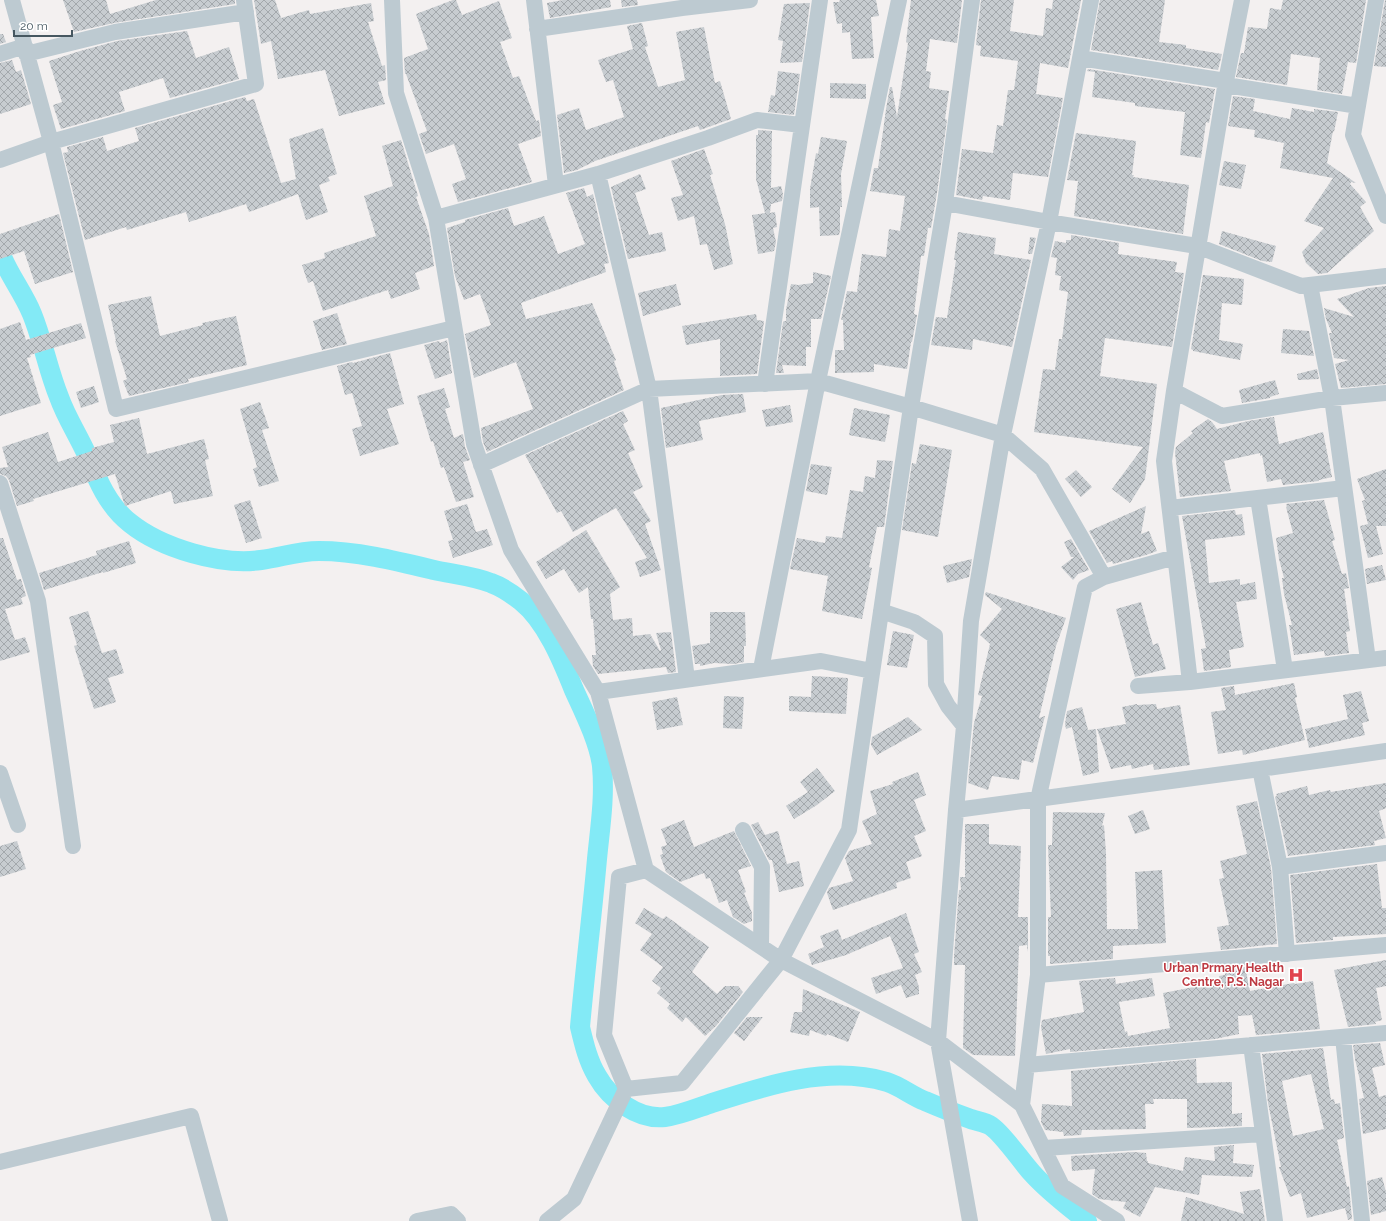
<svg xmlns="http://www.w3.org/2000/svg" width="1386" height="1221" font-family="Raleway,sans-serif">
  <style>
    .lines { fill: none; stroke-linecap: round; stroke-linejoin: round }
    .canal { stroke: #83eaf6; stroke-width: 20 }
    .building { fill: url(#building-cross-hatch); fill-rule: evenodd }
    .minor { stroke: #bdcad1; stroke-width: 16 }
    .labels { text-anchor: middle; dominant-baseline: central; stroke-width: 3; stroke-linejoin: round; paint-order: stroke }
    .health-label { font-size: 12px; font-weight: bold; fill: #be3a42; stroke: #fff; text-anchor: end }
  </style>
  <defs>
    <pattern id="building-cross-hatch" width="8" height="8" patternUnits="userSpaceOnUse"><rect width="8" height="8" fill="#c7ccd0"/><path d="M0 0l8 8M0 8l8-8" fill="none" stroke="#a3a8ac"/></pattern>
  </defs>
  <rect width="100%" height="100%" fill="#f3f0f0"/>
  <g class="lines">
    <path class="canal" d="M0,252c8,22 23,40 32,62 11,27 16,56 27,83 7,20 19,38 28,58 10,24 21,51 43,68 31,25 91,43 131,37 21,-3 37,-9 58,-9 38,0 78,10 115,19 18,4 39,6 57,13 11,4 20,10 30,18 25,20 41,59 53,89 10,22 25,52 28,76 3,32 -2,62 -5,93 -5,56 -12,112 -17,168 4,17 8,34 17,49 13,23 41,44 68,41 16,-2 32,-9 47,-14 55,-18 117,-38 175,-21 13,4 25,14 38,19 14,6 29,12 43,17 7,3 17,4 23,8 12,8 30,35 41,47 16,18 36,33 55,48"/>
  </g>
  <path class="building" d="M63,0h43l4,14 46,-14h79v4l-121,19 -40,9z
    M254,0h21l6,18 28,-8 1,4 61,-11 3,18 -6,1 14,44 3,-1 1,15 -8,2 7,22 -46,12 -14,-46 -47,9 -7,-38 -10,3z
    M453,0h3l6,15 37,-14 13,37 -12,4 13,36 6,-2 17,45 3,-1 2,16 -23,8 14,38 -74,20 -6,-18 14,-5 -12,-35 -28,10 -7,-20 8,-3 -21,-57h-1l-1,-16 24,-9 -12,-35z
    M563,0h47l1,7 -61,11 -3,-15z
    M621,0h16l1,5 -16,2z
    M840,0h36l3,16 -8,1 3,41 -22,1 -2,-27 -8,1v-10l-5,1 -4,-22h6z
    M911,0h51l-5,43 -27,-4 -4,32 5,1 -2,16 20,3 -4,28 2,1 -10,73 -6,35h-3l-4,28h-3l-7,58 3,1 -5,27h-1l-4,27 -33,-5v8l-39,1v-23h9l-1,-30h-2l6,-29 10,1 5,-38 24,3 3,-28 11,2 5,-35 -35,-5 4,-23h4l8,-59 4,-22h2l5,30 11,-74 -2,-1z
    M981,0h33l-4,31 33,5 3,-28 6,1 1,-9h28l-13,68 -28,-5 -4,31 27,4 -15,79 -35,-4 -3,27 -27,-4 -1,4 -26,-5 6,-46 31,4 4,-28 6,1 5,-36h6l4,-29 -38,-5 1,-10 -5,-1z
    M1100,0h65l-6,42 27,3v3l36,6 -4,16 -127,-20z
    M1283,0h83l-10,63 -8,-1 -6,32 -25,-4 3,-32 -29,-4 -4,31 -51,-8 5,-24h3l4,-26 19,2 3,-21 11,2z
    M1385,0h1v67l-12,-1z
    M810,3l-8,59 -22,1 3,-22 -5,-1 6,-36z
    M642,23l6,23 -3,1 13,40 27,-7 -9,-48 28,-5 11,56 5,-2 11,38 -31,11 -2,-4 -103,35 -18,9 -13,3 -7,-58 22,-7 7,22 38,-13 -11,-37 -7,2 -8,-22 35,-11 -6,-23z
    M187,31l9,27 33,-11 10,32 -69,19 -7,-20 -44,14 6,19 -64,18 -8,-24 9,-3 -13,-41 31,-10 37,-10z
    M0,34h3l3,8 -6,2z
    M12,60l4,12 5,-2 10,34 -31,10v-51z
    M1088,69l127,20 -6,34 -3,-1 -5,36 -21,-3 5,-43 -50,-6v-3l-43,-6 3,-25 -8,-1z
    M778,71l22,3 -6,41 -26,-3 3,-17 4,1z
    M830,83l36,1v15l-36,-1z
    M1233,96l22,3 -2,12 37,8 2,-11 22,4v-3l24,3 -4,20 -1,-1 -6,32 29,20 -5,-1 -1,2 16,18 -6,5 14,24 -47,42 -9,1 -12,-11 -4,-11 22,-24 -20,-7 29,-43 -53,-10 4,-25 -30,-6 1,-7 -27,-4z
    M245,97l2,4 7,-2 27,84 15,-4 -7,-40 34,-11 14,46 -9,3 2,4 -11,4 9,27 -22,8 -8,-26 -49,18 -3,-8 -57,18 -3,-10 -59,18 -1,-3 -41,13 -22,-87 5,-1 -1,-5 36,-10 4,14 32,-10 -4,-13z
    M758,130l14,1 -1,57 10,-2 2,8 -1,7 -11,3 -1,9 5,-1 2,15 -4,1 3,14 -2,9 -16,3 -6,-39 13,-2 -9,-34v-44h2z
    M1076,133l60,8 -4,34h2l-1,2 56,8 -6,49 -109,-18 4,-35 -11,-1z
    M821,137l26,4 -6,33 1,33h-2v23l-1,5 -19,1 -1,-29 -9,1v-19l6,-36 2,1z
    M401,140l17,56 -2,1 13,37 5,32 -19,7 5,16 -29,10 -3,-9 -65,21 -10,-30 -5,2 -6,-18 23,-7 -1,-5 52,-17 -12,-40 29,-10 -11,-40z
    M704,149l9,25 -3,1 15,49 8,40 -19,6 -7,-26 -7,1 -6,-29 -16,5 -7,-23 12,-3 -12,-34z
    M1224,161l22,4 -5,24 -22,-4z
    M640,174l6,15 -11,4 14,42 13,-3 4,19 -38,8 -17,-72z
    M584,188l3,9 6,-3 16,69 -5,1 2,8 -85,31 5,16 66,-16 24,57 -2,1 10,29 -137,62 -4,-10 -2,-14 52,-19 -17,-47 -42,16 -9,-44 26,-9 -11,-31 -16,6 -9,-24 -8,-48 18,-6v-2l43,-12 6,18 30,-10 14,38 27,-10 -19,-51z
    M59,214l14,58 -38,12 -11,-33 -24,8v-25z
    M1222,231l54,15 -4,16 -10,-1 -43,-17z
    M958,232l38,6 -2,16 37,6 -19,87 -39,-8 -1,11 -41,-5 5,-28 11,1 9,-58h-2z
    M1071,235l48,8 -1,11 59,8 -2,10 9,1 -12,74 -67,-9 -5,38 57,8 -12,95 -15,24 -18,-14 31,-42 -109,-15 9,-63 12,1 4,-31h3l6,-47 -9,-2 2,-14 -6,-1 2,-17 -6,-1 4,-16 11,2v-3h5z
    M1030,237l6,1 -4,16h-4z
    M813,272l18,4 -10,43h-10v28h-5v19l-24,-1 2,8h-8l7,-51 1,-1h2v-11l5,-26 7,1 15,-2z
    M1203,275l41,4 -2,26 -20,-2 -3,37 24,4 -3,16 -47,-9v-1l-2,-1z
    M676,284l5,21 -38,11 -5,-23z
    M1386,286v98l-45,4 -6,-24 14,-4 -15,-2 -5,-25h3l-6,-14 -2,-11 30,9 -17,-18 32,-11z
    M151,296l9,40 43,-11 -1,-2 34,-7 11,49 -59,14 1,3 -60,14 -6,-15 4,-2 -12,-38h1l-8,-36z
    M337,313l10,31 -25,6 -9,-29z
    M756,314l1,6 7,1 -7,53 -37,2v-37l-34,6 -4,-19z
    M20,322l6,18 55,-17 5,15 -56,17 1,2 -4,1 14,45 -41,13v-87z
    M1283,329l26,2 5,25 -33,-3z
    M447,340l5,33 -17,6 -11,-34 15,-4 1,2z
    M390,353l14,51 -17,5 12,35 -39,12 -8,-27 10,-3 -10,-33 -7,2 -8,-29 15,-4 1,1z
    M1317,369l2,10 -21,1 -1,-6z
    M1275,380l4,14 -9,3v1l-28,5 -3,-13z
    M94,386l5,16 -18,6 -5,-16z
    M444,388l6,19 -5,2 9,29 9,-4 2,13 5,13 -7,2 11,35 -18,5 -12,-35 -3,1 -8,-27 -2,1 -14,-46z
    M743,394l3,18 -47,9 4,19 -37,8 -5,-40 61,-13z
    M260,402l9,26 -7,2 17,51 -20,6 -6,-18 4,-2 -17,-58z
    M790,405l3,17 -27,5 -4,-17z
    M854,408l36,7 -5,27 -36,-7z
    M623,411l5,10 -5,3 12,26 -7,3 15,34 -10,5 18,29 -6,3 16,46 -21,7 -5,-15 12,-4 -31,-50 -43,24 -12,-21 -4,2 -32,-58z
    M1274,417l5,27 44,-12 9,45 -13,3v1l-36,4 -2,-6 -14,3 -5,-27 -2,1v-3l-36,8 7,30 -51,6 -5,-45 1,-5 17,-14 -2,-2 17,-12 4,3 5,7 31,-8z
    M139,418l8,36 57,-15 5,20 -4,1 8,36 -39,8 -3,-13 -46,15 -10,-32 -82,25 1,2 -17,5 -8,-26 -3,-4 -6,-2v-6l8,-1 -6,-20 46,-15 10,30 34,-11v-3l22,-6 -4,-17z
    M920,444l32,6 -14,87 -36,-7 10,-67 4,1z
    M877,460l16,1 -9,66h-7l-8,40 3,1 -10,51 -40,-8 6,-35 -38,-7 7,-31 28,5 1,-7 16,2 8,-48 13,2 2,-16 10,2z
    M811,464l21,3 -5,28 -21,-4z
    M1386,469v57h-10l7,28 -15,4 -8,-32 8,-2 -6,-23 3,-1 -8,-21z
    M1076,470l16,17 -11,10 -16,-18z
    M250,500l12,38 -16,5 -12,-38z
    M1324,500l11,40 -3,1 10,33 4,-1 3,15 -5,1 6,42 -4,1 3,21 -24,3 -1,-5 -30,4 -5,-30h3l-8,-31 -2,-16h2l-5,-19 -3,-21 17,-5 -7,-26 1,-1 -1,-2z
    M467,504l9,28 11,-3 6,16 -40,13 -5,-17 5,-1 -9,-29z
    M1146,506l-5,28 8,-3 8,20 -11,4 -33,9 -1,-3 -5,2 -18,-32z
    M1235,510l1,5 6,-1 3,21 -40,5 4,43 31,-4v6l15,-3 2,17 -21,3 8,45 -15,3 2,17 -27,4 -3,-22 5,-1 -24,-132z
    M586,530l34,57 -10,7 3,26 19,-2 1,18 17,-2 10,17 1,-1 -5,-17 15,-1 5,40 -8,1 -2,-6 -68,7 -5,-8 -1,-11h4l-3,-36h-2l-3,-32 -9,6 -15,-24 -18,10 -10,-17z
    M0,538h3l14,42 4,-1 5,17 -5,2 2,6 -18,5 10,31 10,-3 5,15 -30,9z
    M1071,539l18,31 -11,4 -5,6 -12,-13 13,-10h-3l-7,-15z
    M129,541l7,22 -33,10v-1l-59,18 -5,-17 58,-18 -1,-4z
    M972,559l-3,18 -22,6 -4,-17z
    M1382,565l4,15 -19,4 -2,-15z
    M986,592l80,26 -10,28 -17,72 6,-2 -12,47 -11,-3 -3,20 -27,-4 -4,14 -20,-7 6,-60 8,-27 -4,-1 12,-51 -10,-9 22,-26 -17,-14z
    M1141,602l12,43 5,-2 8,26 -31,8 -19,-68z
    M88,611l14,42 14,-4 8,24 -16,5 8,24 -22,7 -20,-63 3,-1 -8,-28z
    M710,612h35l1,34h-2v16l-10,2 -20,-1 -14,3v-2h-5l-3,-18 18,-3z
    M893,631l21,4 -7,33 -20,-3z
    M812,676l36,2 -2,36 -57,-3v-15l22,1z
    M1294,683l3,14 -2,1 10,42 -62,15 -1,-5 -24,4 -7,-42 15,-2 -5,-22 13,-2 1,9z
    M1361,691l8,30 -7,2 3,12 -56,13 -4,-19 43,-10 -5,-24z
    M724,696l20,1 -2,32 -19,-1z
    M677,697l6,28 -26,5 -5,-28z
    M1137,704v1l19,-1 1,5 23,-4 10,60 -36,5 -1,-6 -21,5 -1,-4 -20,4 -14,-40 29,-5 -4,-17z
    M1082,707l6,23 8,-1 3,43 -16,4 -11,-49 -6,2 -1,-5 2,-13z
    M908,717l14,13 -45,25 -6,-10 1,-8z
    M817,768l18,23 -18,14 -23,14 -8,-13 22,-14 -8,-10z
    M918,772l8,23 -12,5 12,31 -12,5 8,20 -16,6 5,16 -15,5 1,5 -64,22 -6,-17 2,-5 24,-7 -8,-23 4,-7 23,-7 -10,-23 15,-7 -7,-23 23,-7 -1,-2z
    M1386,783v25l-7,3 7,27 -12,3 1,4 -87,11 -13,-59 2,-1 -1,-2 31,-8 2,9 21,-5 1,2z
    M1257,801l14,67 6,76 -56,6 -4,-23 12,-2 -10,-46 5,-1 -4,-17 27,-7 -11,-48z
    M1143,810l7,19 -15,5 -7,-18z
    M1053,812l52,1 -3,13 2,-1 2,28 1,76h31l-3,-57 27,-2 4,73 -53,3v13l-63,5v-8h-2v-39h3l-3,-72h4z
    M684,820l10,27 40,-16 17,35 -13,4 8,22 -2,1 8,20v8l-8,3 -11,-7 -6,-17 -8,3 -9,-25 -4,1 -2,-6 -24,9 -14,-10 -6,-17 3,-1 -2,-7 6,-2 -6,-16z
    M758,822l7,13 13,-4 9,33 12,-3 5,25 -25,6 -7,-32h-3l-18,-35z
    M965,824h24v20l32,2 -3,71h10v35l-1,-7 -8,1 -4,110 -42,-1 -10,-7 2,-83h-11v-9l5,-66h2l-1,-13h5z
    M17,841l9,28 -26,8v-31z
    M1377,864l5,44h4v26l-53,3v3l-37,3 -6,-68z
    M644,908l19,11 3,-3 43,31 -17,25 25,22 8,-8h13l5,6 -27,34 -11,10 -19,-19 -4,5 -15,-14 3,-4 -13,-11 4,-5 -9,-7 11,-14 -23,-17 12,-16 -17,-11z
    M906,913l13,39 -5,2 8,18 -7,3 4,12v7l-13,4 -5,-13 -25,9 -5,-16 32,-10 -13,-32 -44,19 -34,10 -4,-11 16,-7 -4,-11 18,-7 4,11z
    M1386,960v26l-10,2 6,32 -7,2 1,2 -28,3 -14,-57z
    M1245,967l5,24 44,-8 1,1 18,-3 7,48 -64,6 -4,-20 -14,1 1,18 -24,5 -145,13v-3l-24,5 -5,-27 1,-7 42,-8 -5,-31 36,-3 1,6 36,-6 3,18 -36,6 6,30 2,-1 1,5 42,-8 -7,-35 57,-11 -1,-6 6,-1 -1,-7z
    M803,989l57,23 -12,30 -21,-8 -1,2 -16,-6 -1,6 -19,-4 4,-20h8z
    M747,1017h16l-19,24 -10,-8z
    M1380,1043l5,22 -13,3 7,29 7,-2v34l-23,5 -4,-35 5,-1 -9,-39 -2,-14z
    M1323,1048l8,52 3,-1 1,5 5,-1 4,35 -7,2 10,47 2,-1 3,33 -4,1 -3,-12 -38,10 -6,-25 -11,4 -11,-30h2l-13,-64 -6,-49zM1311,1074l13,55 -31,7 -11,-55z
    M1196,1059l1,24 35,-1v32l10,-1v13l-55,2v-29h-34l1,5h-9l1,25 -64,1 -1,5 -17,1 -1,-4 -18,-2 -4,-8 1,-18 30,2 -1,-35z
    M1234,1145l-1,18 21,2 -2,12 -50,-2 -3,20 -44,-8 -15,30 -17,-9 3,-6 -27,-3 -7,-5 3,-25 -23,2 -1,-15 63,-4 12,1 1,8h1v2l35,8 2,-14 30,4 -1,-14z
    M1382,1177l4,15v19l-15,4 -4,-34z
    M1260,1189l5,32h-84l5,-24 58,17 -4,-22z"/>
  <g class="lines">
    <path class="minor" d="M12,0l39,142 205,-58 -12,-84
      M392,0l4,93 40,125 38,226 37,106 87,142 48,178 135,90 157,81 84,64 40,81 55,35
      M534,0l22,185
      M972,0l-27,203 104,19 148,24 104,40 85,-10
      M1376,0l-23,135 33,81
      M537,29l145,-21 68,-8
      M0,54l25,-8
      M26,54l89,-22 131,-20
      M1080,58l146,23
      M1226,85l132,21
      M0,160l51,-18 65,267 338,-81
      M598,174l110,-36 49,-18 44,5
      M436,218l162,-44 51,215 38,290
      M1310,285l22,113 36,262
      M765,384l55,-384
      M1174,391l52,-310 16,-81
      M1386,393l-54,5 -110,18 -48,-25 -10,70 26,221 196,-24
      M481,465l168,-76 169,-8 93,26 92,28 39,34 62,108 -19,10 -47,213v175l348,-30
      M0,483l38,118 35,245
      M1258,498l27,172
      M1170,508l174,-20
      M1104,577l71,-20
      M881,611l33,11 21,14 1,48 12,22 16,20
      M761,669l57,-288 81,-381
      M1138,686l52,-4
      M598,692l223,-31 51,10
      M1260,769l126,-18
      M0,773l18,52
      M956,810l304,-41 20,98 106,-14
      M743,830l19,37 -1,79
      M1280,867l7,87
      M646,870l-27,7 -15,158 22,54 56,-6 99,-123 68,-130 62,-423 34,-204
      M1343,1037l19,184
      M1251,1045l24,176
      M1027,1065l359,-32
      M1022,1105l16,-130
      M1044,1148l219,-14
      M0,1162l191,-46 29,105
      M417,1221l34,-7 7,7
      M547,1221l27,-22 52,-110
      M970,1221l-32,-180 18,-231 8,-84 7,-105 32,-186 46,-213 42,-222"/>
  </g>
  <defs>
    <g id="hospital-bare" transform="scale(1.2)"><path d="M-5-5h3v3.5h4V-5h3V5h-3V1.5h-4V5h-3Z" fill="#e0444e" stroke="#fff" stroke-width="2.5" paint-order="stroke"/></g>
  </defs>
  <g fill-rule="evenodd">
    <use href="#hospital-bare" x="1296" y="975"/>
  </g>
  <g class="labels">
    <g class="health-label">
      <text x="1284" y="968">Urban Prmary Health<tspan x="1284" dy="14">Centre, P.S. Nagar</tspan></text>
    </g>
  </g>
  <path d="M14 30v6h58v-6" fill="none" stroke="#465760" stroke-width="2"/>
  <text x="20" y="30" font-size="12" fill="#465760" stroke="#ffffff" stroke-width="3" paint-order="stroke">20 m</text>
</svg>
